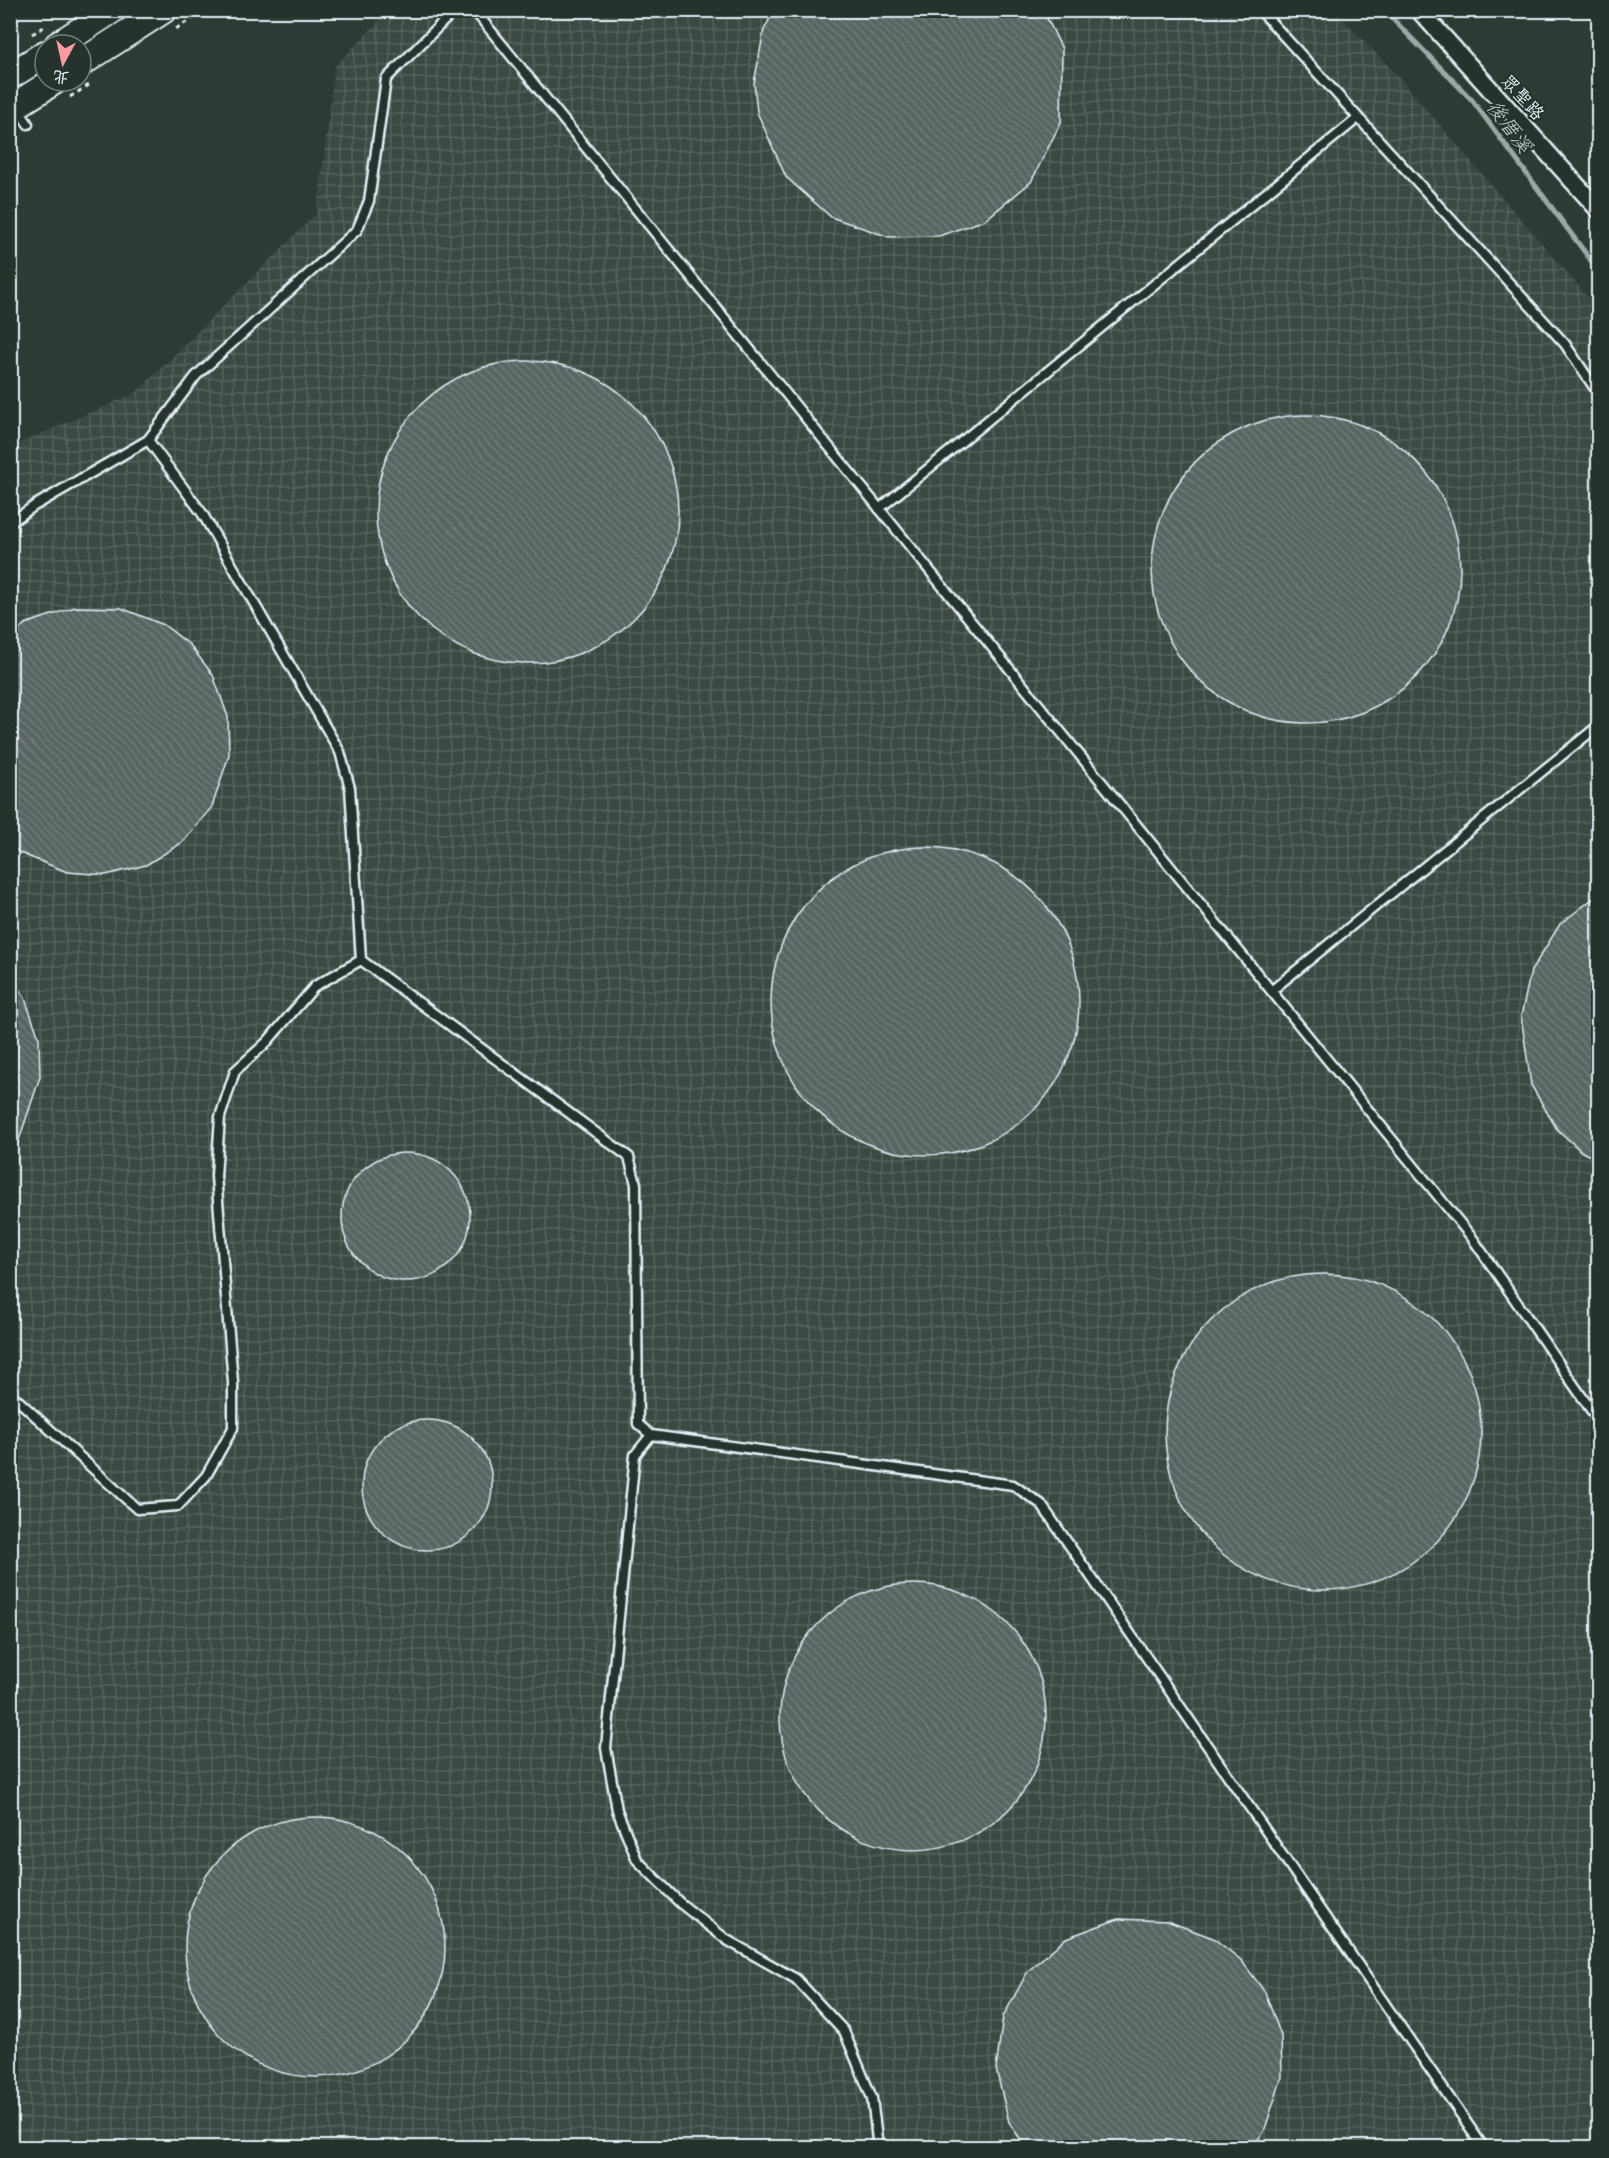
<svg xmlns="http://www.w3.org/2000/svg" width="1609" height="2158" font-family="Delius,'LXGW WenKai TC',sans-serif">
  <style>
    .industrial { fill: url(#industrial-grid) }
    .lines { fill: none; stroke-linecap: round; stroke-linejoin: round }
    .stream { stroke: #9da8a9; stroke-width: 5 }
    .building { fill: url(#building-back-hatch); stroke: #e8f1f8; stroke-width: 1.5 }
    .service-casing { stroke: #e8f1f8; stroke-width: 13 }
    .minor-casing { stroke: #e8f1f8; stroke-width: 21 }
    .primary-casing { stroke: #e8f1f8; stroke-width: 30 }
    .path { stroke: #e8f1f8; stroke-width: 3; stroke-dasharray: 4.5 4.5; stroke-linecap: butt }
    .service { stroke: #26332d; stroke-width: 8 }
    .minor { stroke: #26332d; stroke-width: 16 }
    .primary { stroke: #26332d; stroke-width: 26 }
    .labels { text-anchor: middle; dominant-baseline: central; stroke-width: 4.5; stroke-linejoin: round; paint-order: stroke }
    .street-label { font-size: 18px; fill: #e8f1f8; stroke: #26332d }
    .water-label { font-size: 20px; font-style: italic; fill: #b0babd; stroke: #26332d }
  </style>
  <defs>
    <pattern id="industrial-grid" width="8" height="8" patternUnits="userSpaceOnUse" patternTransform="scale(1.5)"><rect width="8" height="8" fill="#3b4843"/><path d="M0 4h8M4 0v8" fill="none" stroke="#57635f"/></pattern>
    <pattern id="building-back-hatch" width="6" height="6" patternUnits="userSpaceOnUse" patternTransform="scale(1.5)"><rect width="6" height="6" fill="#596563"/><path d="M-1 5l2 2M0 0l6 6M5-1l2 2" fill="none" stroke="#717c7a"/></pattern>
  </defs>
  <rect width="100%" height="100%" fill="#2e3b35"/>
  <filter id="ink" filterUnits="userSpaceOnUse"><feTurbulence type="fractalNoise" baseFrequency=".0167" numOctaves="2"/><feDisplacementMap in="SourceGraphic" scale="12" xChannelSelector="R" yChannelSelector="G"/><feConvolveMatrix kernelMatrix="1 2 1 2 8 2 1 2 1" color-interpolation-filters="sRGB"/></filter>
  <g filter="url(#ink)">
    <path class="industrial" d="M389,11h946l61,63 202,235v1838h-1587l-1,-1700 126,-54 181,-180 18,-147z"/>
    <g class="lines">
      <path class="stream" d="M1384,10l88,90 126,170"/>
    </g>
    <path class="building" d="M774,10h269l19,39 -1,73 -30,60 -46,38 -46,16 -50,1 -58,-20 -45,-40 -29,-65 -3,-29 10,-53z
      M376 512a151 151 0 1 1 302 0a151 151 0 1 1-302 0Z
      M1152 569a154 154 0 1 1 308 0a154 154 0 1 1-308 0Z
      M75,607l46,1 43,17 26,20 23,30 15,42 1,38 -17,52 -29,35 -37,23 -40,10 -39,-3 -47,-19 -10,-8v-208l15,-13z
      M771 1001a154 154 0 1 1 308 0a154 154 0 1 1-308 0Z
      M1599,894v266l-17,-8 -25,-23 -26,-44 -10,-69 10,-45 29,-47z
      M10,978l14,18 15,42 1,39 -27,81h-3z
      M342 1217a64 64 0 1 1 128 0a64 64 0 1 1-128 0Z
      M1165 1432a158 158 0 1 1 316 0a158 158 0 1 1-316 0Z
      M362 1485a65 65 0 1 1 130 0a65 65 0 1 1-130 0Z
      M780 1717a133 133 0 1 1 266 0a133 133 0 1 1-266 0Z
      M185 1947a130 130 0 1 1 260 0a130 130 0 1 1-260 0Z
      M1118,1919l49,2 46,17 28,22 24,32 16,44 1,41 -18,55 -13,16h-225l-17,-26 -13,-53 7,-52 25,-46 38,-33z"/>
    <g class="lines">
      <g class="service-casing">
        <path id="service" d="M474,10l999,1229 125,181
          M1260,10l305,334 33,49
          M17,107l11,17
          M148,440l54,73 138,239 10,36 11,172 268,197 7,27 2,240 13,11 362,50 28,19 443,644
          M879,509l479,-391
          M10,523l24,-17 114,-66 48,-64 161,-146 12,-29 17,-122 69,-69
          M1271,991l327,-265
          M10,1393l127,116 41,-3 28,-30 27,-48v-46l-17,-206 4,-59 15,-46 32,-29 48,-56 46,-26
          M651,1435l-16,20 -29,293 11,62 20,50 43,43 47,37 69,39 48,52 28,67 6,50"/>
      </g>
      <g class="minor-casing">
        <path id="minor" d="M1419,10l179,199"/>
      </g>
      <g class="primary-casing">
        <path id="primary" d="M58,45l54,-35
          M81,63l82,-53
          M10,76l35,-22
          M10,109l44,-28"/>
      </g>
      <path class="path" d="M176,29l29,-19
        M32,34l12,-7
        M70,97l22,-14"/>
      <use href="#service" class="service"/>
      <use href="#minor" class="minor"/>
      <use href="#primary" class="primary"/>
    </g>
  </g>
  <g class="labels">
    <g class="street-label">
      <text transform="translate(1523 97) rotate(48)">眾聖路</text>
    </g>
    <g class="water-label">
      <text transform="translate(1510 126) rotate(53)">後厝溪</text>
    </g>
  </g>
  <rect width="1609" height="2158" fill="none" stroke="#26332d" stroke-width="36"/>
  <rect x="18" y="18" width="1573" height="2122" fill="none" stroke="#e8f1f8" stroke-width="2" filter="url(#ink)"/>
  <g transform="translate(63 63) rotate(188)"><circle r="28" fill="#26332d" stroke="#747f7e" stroke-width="1.5"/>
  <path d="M0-4.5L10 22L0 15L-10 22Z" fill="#ff9aa2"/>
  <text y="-9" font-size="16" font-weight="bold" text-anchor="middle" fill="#e8f1f8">北</text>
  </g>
</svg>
